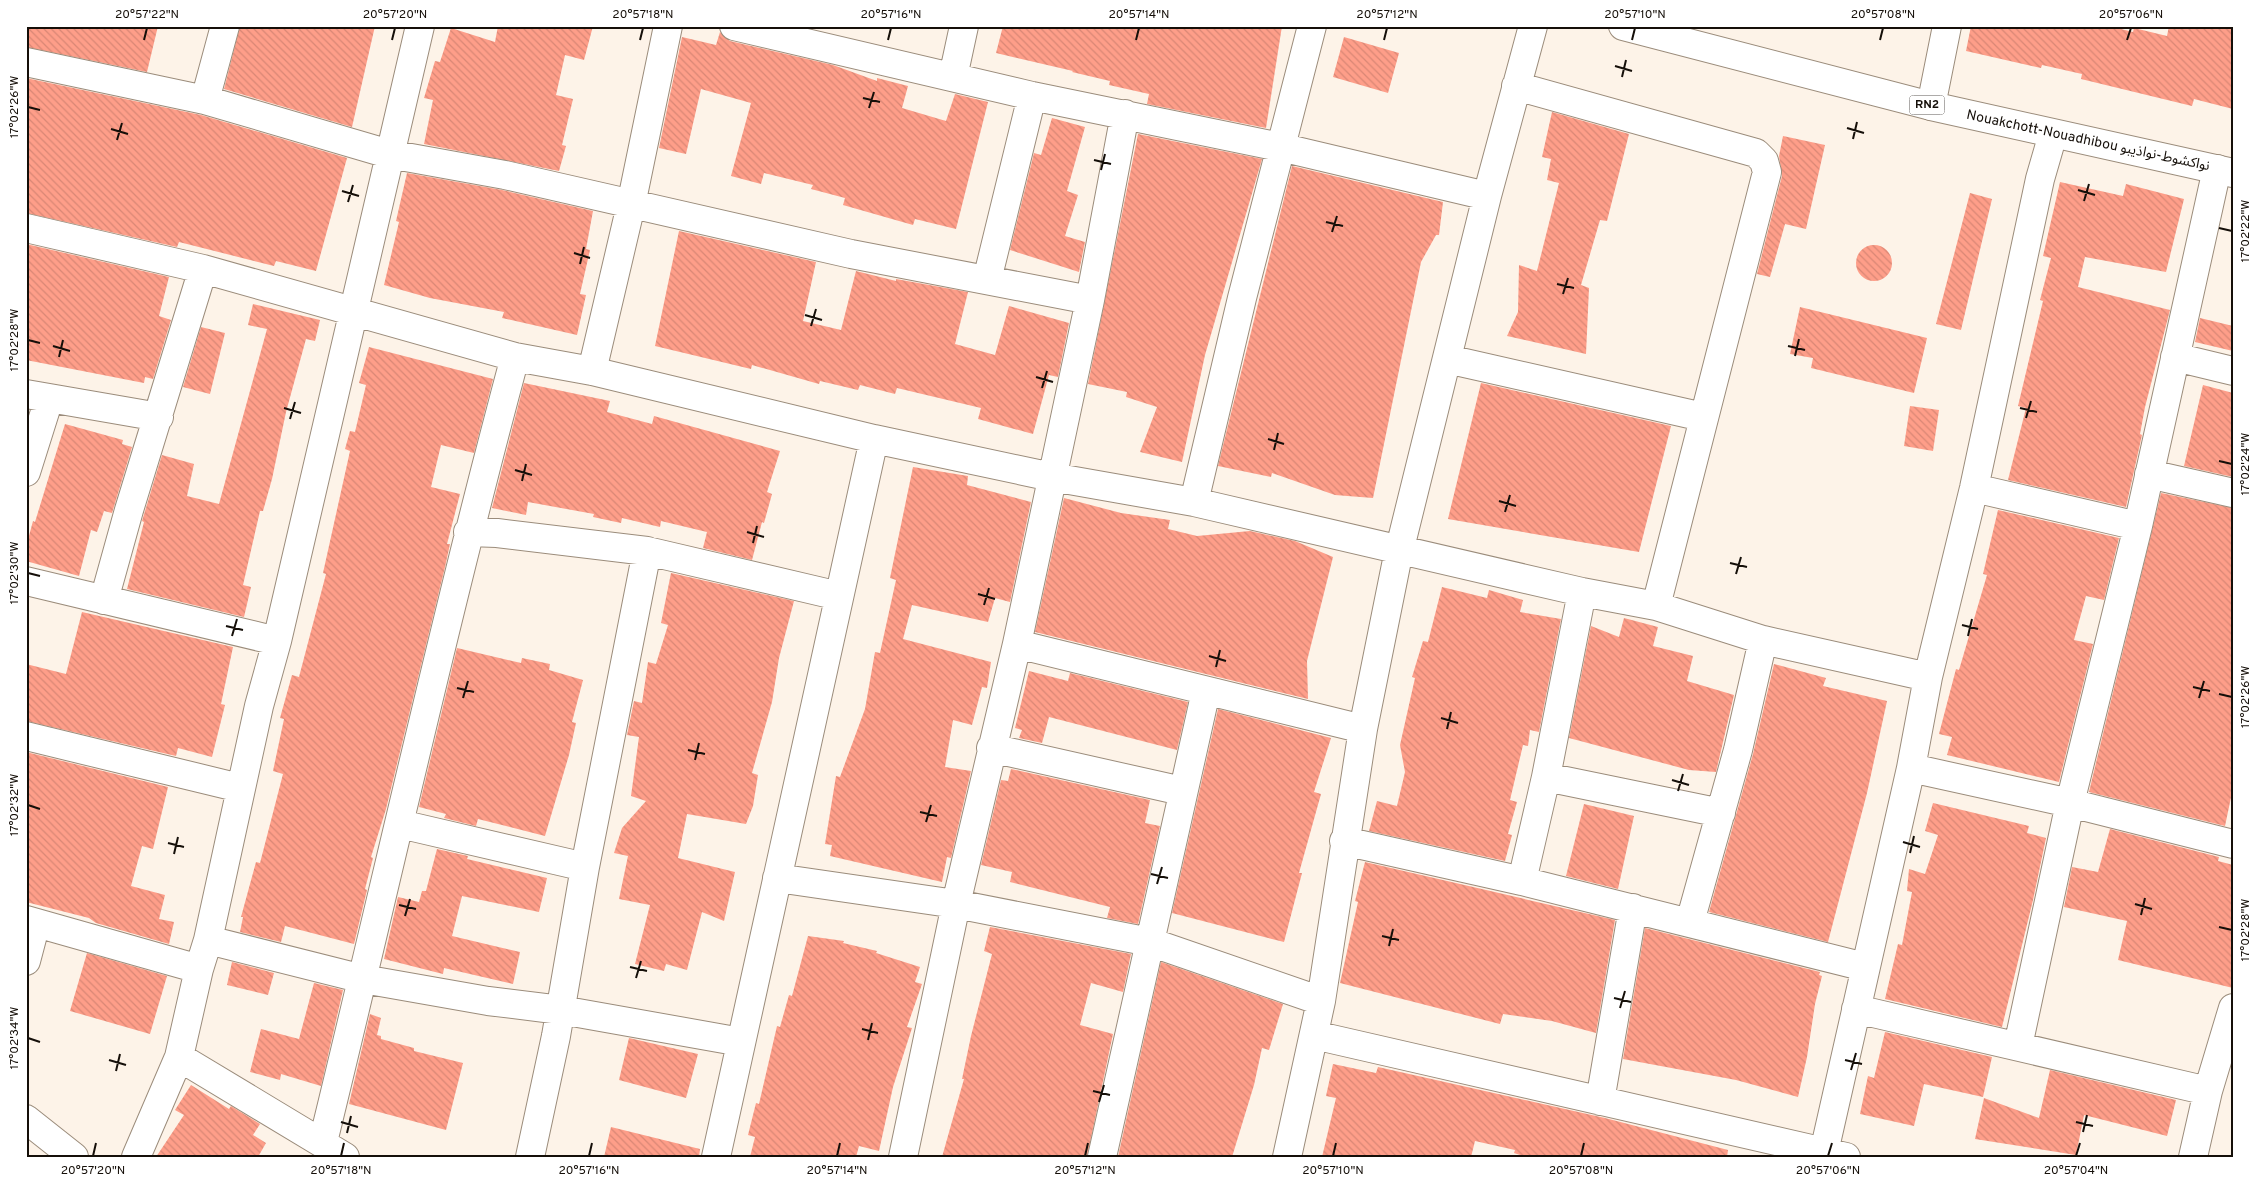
<svg xmlns="http://www.w3.org/2000/svg" width="2259" height="1183" font-family="Overpass,'Noto Sans Arabic',sans-serif">
  <style>
    .building { fill: url(#building-back-hatch) }
    .lines { fill: none; stroke-linecap: round; stroke-linejoin: round }
    .minor-casing { stroke: #9b8c7b; stroke-width: 30 }
    .highway-casing { stroke: #9b8c7b; stroke-width: 30 }
    .minor { stroke: #fff; stroke-width: 28 }
    .highway { stroke: #fff; stroke-width: 28 }
    .ticks { fill: none; stroke: #150f09; stroke-width: 2 }
    .labels { text-anchor: middle; dominant-baseline: central; stroke-width: 4; stroke-linejoin: round; paint-order: stroke }
    .shield { fill: #fff; stroke: #5b5753; stroke-width: 1 }
    .shield-label { font-size: 12px; font-weight: bold; fill: #150f09 }
    .street-label { font-size: 14px; fill: #150f09; stroke: #fff }
    .neatline { fill: none; stroke: #150f09; stroke-width: 2 }
    .ticks-label { font-size: 12px; text-anchor: middle; fill: #150f09 }
  </style>
  <defs>
    <pattern id="building-back-hatch" width="6" height="6" patternUnits="userSpaceOnUse" patternTransform="scale(1.25)"><rect width="6" height="6" fill="#fe9e89"/><path d="M-1 5l2 2M0 0l6 6M5-1l2 2" fill="none" stroke="#d98775"/></pattern>
  </defs>
  <rect width="100%" height="100%" fill="#fdf3e8"/>
  <path class="building" d="M26,26h132l-11,46 -121,-25z
    M240,26h135l-23,101 -128,-38z
    M498,26h95l-9,34 -19,-5 -9,40 17,4 -11,46 4,1 -7,25 -135,-27 9,-44 -9,-2 11,-37 5,1 11,-34 44,14z
    M1003,26h279l-16,102 -119,-24 2,-10 -40,-9 1,-4 -38,-9 1,-1 -77,-18z
    M1971,26h138l24,6 1,-4 33,8 2,-10h64v83l-39,-10 -2,7 -111,-27 1,-5 -40,-9 -1,3 -75,-17z
    M720,32l10,9 103,24 44,16v-3l31,8 -6,22 44,13 9,-27 33,8 -32,127 -41,-10 -2,6 -70,-20 2,-7 -34,-9 2,-4 -49,-12 -3,11 -30,-8 20,-73 -50,-14 -15,65 -27,-6 23,-111 34,8z
    M1344,37l55,16 -11,40 -55,-16z
    M26,78l175,37 146,43 -31,113 -40,-10 -2,5 -95,-24 -2,5 -151,-34z
    M1552,112l77,22 -22,87 -7,-1 -19,65 8,3 -3,66 -79,-18 11,-24 1,-47 18,6 22,-88 -12,-3 4,-21 -9,-2z
    M1052,118l33,9 -18,64 11,4 -13,41 20,6 -6,30 -69,-22 24,-97 7,2z
    M1138,134l124,25 -57,196 -23,107 -42,-10 17,-45 -31,-10 1,-5 -39,-8z
    M1783,136l42,9 -19,84 -21,-5 -15,53 -13,-3 25,-98 -3,-20z
    M1292,166l151,36 -4,33h-3l-15,27 -48,236 -38,-3 -63,-22 -1,4 -53,-11z
    M407,173l95,17 91,21 -7,38 4,1 -10,44 6,1 -9,40 -75,-17 2,-6 -74,-14 -46,-13 15,-63 -3,-1z
    M2060,182l63,14 3,-12 58,15 -18,73 -81,-15 -7,30 92,23 -25,97 -5,27 2,1 -16,72 -118,-27 18,-72 -8,-2 25,-105 -3,-1 11,-42 -8,-2z
    M1970,193l22,6 -31,131 -25,-6z
    M679,231l137,31 -13,59 38,9 15,-59 40,10v-2l72,13 -13,52 40,11 14,-49 60,17 -11,54 -9,-2 -16,59 -55,-15 3,-11 -84,-20 -2,6 -35,-9 -2,5 -38,-9 -1,3 -67,-19 -1,4 -96,-23z
    M26,244l143,33 -10,39 12,4 -18,59 -8,-2 -1,6 -118,-23z
    M1856 263a18 18 0 1 1 36 0a18 18 0 1 1-36 0Z
    M253,304l67,16 -5,21 -9,-2 -20,73 -14,67 -9,32h-3l-17,74 8,2 -7,30 -117,-28 17,-67 -2,-1 20,-66 32,9 -7,32 32,8 48,-175 -19,-4z
    M1800,307l127,31 -13,55 -103,-25 2,-10 -23,-4z
    M2200,318l33,8v25l-38,-9z
    M201,327l24,6 -15,61 -27,-7z
    M369,347l124,32 -19,74 -33,-8 -10,42 29,7 -13,50h3l-5,23 -59,242 -15,48 2,1 -8,31 2,1 -13,54 -69,-18 -4,16 -41,-10 3,-15h-2l15,-55 4,1 23,-89 -10,-3 11,-52 -4,-1 12,-43 7,2 27,-103 -3,-1 27,-122 -5,-2 5,-18 5,1 11,-47 -7,-2z
    M524,383l86,18 -3,11 45,12 2,-8 126,35 -13,41 5,2 -8,29 -2,-1 -10,38 -49,-12 4,-16 -46,-11 -1,6 -38,-9 -1,5 -28,-6 1,-3 -66,-12 -2,13 -34,-7z
    M1481,383l190,43 -32,126 -191,-33z
    M2203,385l30,8v84l-49,-11z
    M1910,406l29,4 -6,41 -29,-5z
    M65,424l58,16 -1,4 10,3 -20,66 -8,-2 -7,21 -6,-2 -12,46 -53,-15v-14l7,-26 2,1z
    M913,467l55,9 -1,9 64,17 -21,100 -15,-4 -7,24 -76,-17 -9,34 88,23 -4,26 -5,-1 -10,38 -19,-5 -8,47 26,4 -20,87 -4,-1 -5,25 -112,-26 2,-11 -7,-1 11,-68 4,1 25,-68 10,-57 5,1 16,-73 -6,-2z
    M2161,493l72,15v280l-8,38 -136,-34z
    M1064,498l57,15 49,7 -2,9 29,7 53,-5 45,10 38,16 -26,104 1,38 -273,-67z
    M1998,510l121,28 -15,62 -18,-4 -12,44 19,4 -34,138 -112,-27 5,-18 -13,-3 17,-65 3,1 28,-95 -4,-1z
    M671,573l123,28 -15,57 -7,44 -20,71 6,2 -5,31 -7,18 -59,-10 -9,44 57,14 -11,49 -22,-9 -15,58 -21,-6 -2,7 -29,-7 15,-59 -31,-6 9,-43 -14,-3 8,-25 24,-27 -15,-5 8,-59 -12,-2 7,-34 8,2 6,-41 8,2 12,-39 -7,-2z
    M1442,587l45,11 2,-8 34,10 -3,12 41,7 -22,113 -9,-2 -2,16 -5,-1 -13,55 7,2 -9,32 4,1 -7,26 -136,-30 8,-30 20,5 8,-34 -5,-27 15,-67 -3,-1 11,-36 5,1z
    M82,612l151,35 -12,57 4,1 -13,52 -34,-9 -2,8 -150,-35v-57l40,10z
    M1624,618l34,9 -5,19 40,10 -6,25 47,14 -18,77 -27,-2 -120,-32 22,-112 28,11z
    M457,648l64,15 1,-5 28,6 -1,6 34,10 -11,42 4,1 -7,32 -24,81 -67,-17 -2,7 -32,-8 2,-4 -27,-7z
    M1774,664l52,14 -3,8 64,15 -20,92 -39,149 -119,-30 44,-158z
    M1029,671l39,10 2,-8 118,29 -11,48 -128,-33 -7,26 -23,-5 3,-8 -7,-2z
    M1218,709l113,29 -17,54 7,2 -22,79h3l-18,69 -112,-29z
    M26,752l142,35 -15,62 -11,-3 -11,40 34,9 -6,24 15,3 -5,22 -73,-21 -7,-5 -63,-16z
    M1011,769l139,31 -5,23 15,3 -22,98 -31,-6 3,-11 -100,-25 2,-10 -31,-7 20,-85 7,1z
    M1933,803l96,23 -2,7 19,5 -13,62 -31,127 -117,-28 13,-55 4,1 10,-53 -5,-1 2,-22 16,5 13,-39 -13,-4z
    M1584,804l50,12 -16,73 -52,-13z
    M2110,829l109,28 -1,4 15,4v123l-115,-28 9,-39 -63,-14 8,-40 26,5z
    M437,849l31,7 -1,3 80,19 -8,34 -77,-16 -10,40 68,16 -7,32 -69,-16 -1,6 -59,-15 14,-62 21,5 3,-11h4z
    M1365,862l250,58 -19,113 -44,-12 -49,-7 -3,10 -160,-41 18,-81 -3,-1z
    M990,927l141,27 -8,38 -32,-9 -11,42 33,9 -26,123h-145l22,-78h-2l9,-43 21,-82 -8,-3z
    M1645,928l175,44 -1,3 3,1 -7,28 -8,53 -9,40 -62,-17 -113,-21z
    M808,936l36,5 -1,2 34,8 -1,2 44,14 -5,15 7,2 -15,43 5,1 -19,59 -14,64 -20,-5 -3,11h-106l5,-20 -7,-2 8,-32 3,1 18,-78 3,1 9,-32 3,1z
    M87,953l80,23 -17,58 -80,-23z
    M232,962l42,11 -6,22 -41,-10z
    M1161,962l122,42 -14,46 -7,-2 -8,37 -22,72h-114z
    M314,983l29,7 -22,96 -40,-12 -1,6 -30,-8 11,-43 38,10z
    M370,1014l11,4 -4,17 4,1v3l33,9v3l49,12 -17,67 -97,-26z
    M1885,1032l107,25 -9,40 -59,-13 -10,42 -54,-12 8,-38 6,2z
    M629,1038l69,16 -12,44 -67,-18z
    M1333,1064l43,9 2,-6 227,51 123,32 -1,7h-201l-12,-4 1,-3 -40,-9 -4,16h-149l14,-59 -10,-2z
    M2050,1070l126,30 -9,36 -83,-21 -8,40 -101,-16 9,-41 55,20z
    M191,1085l38,24 2,-3 29,18 -7,11 13,8 -8,14h-102l28,-42 -9,-5z
    M611,1127l89,22 -1,8h-95z"/>
  <g class="lines">
    <g class="minor-casing">
      <path id="minor" d="M734,26l298,70 248,51 207,49
        M26,62l179,38 184,54 116,21 346,79 239,46
        M953,77l11,-51
        M1516,86l240,67 8,8 3,11 -111,434
        M205,100l20,-74
        M1931,106l16,-80
        M26,228l177,41 312,88 77,14 282,68 178,38 142,25 388,90 74,14 107,34 165,37
        M987,280l45,-184
        M2175,357l58,14
        M1447,359l256,58
        M592,371l39,-166 37,-179
        M26,394l133,23
        M26,472l23,-73
        M2149,474l84,19
        M1974,488l164,38
        M1194,502l48,-204 70,-272
        M468,532l29,1 150,18 192,45
        M26,581l251,60
        M104,600l25,-90 74,-241
        M1017,644l346,85
        M26,736l214,52
        M991,748l191,43
        M1911,768l159,35 163,41
        M1546,777l175,36
        M400,824l185,43
        M1344,841l178,40 343,86
        M777,878l179,26 194,38 171,59
        M1522,881l24,-104 36,-185
        M26,920l173,49
        M1690,922l48,-172 25,-110
        M208,940l155,39 125,22 73,9 180,32
        M26,961l10,-38
        M1856,1009l352,82
        M1314,1035l532,122
        M2018,1046l52,-243 68,-277 79,-357
        M179,1057l166,100
        M1600,1101l33,-193
        M26,1119l48,38
        M323,1142c64,-262 122,-525 192,-785
        M1824,1152l87,-384 17,-91 46,-189 66,-309 13,-45
        M136,1157l43,-100 20,-88 9,-29 51,-234 18,-65 143,-615
        M530,1157l26,-121 29,-169 62,-316
        M716,1157l158,-718
        M903,1157l53,-253 61,-260 73,-344 35,-186
        M1102,1157l104,-466
        M1287,1157l34,-156 42,-272 34,-169 90,-364 46,-170
        M2193,1157l15,-66 25,-83"/>
    </g>
    <g class="highway-casing">
      <path id="highway" d="M1623,26l308,80 302,67"/>
    </g>
    <use href="#minor" class="minor"/>
    <use href="#highway" class="highway"/>
  </g>
  <path class="ticks" d="M144,40l3,-12M392,40l3,-12M640,40l3,-12M888,40l3,-12M1136,40l3,-12M1384,40l3,-12M1632,40l3,-12M1880,40l3,-12M2127,40l4,-12M1615,66l17,5M1622,77l4,-17M863,98l17,4M28,107l12,3M869,108l5,-16M1847,128l17,5M111,129l17,5M1853,139l4,-17M117,140l5,-17M1094,160l17,4M1101,170l4,-16M2078,190l17,5M342,191l17,5M2084,201l5,-17M348,202l5,-17M1326,222l17,4M2219,228l13,3M1332,232l5,-16M574,253l16,5M580,264l4,-17M1557,284l17,4M1563,294l5,-16M805,315l17,5M811,326l5,-17M28,340l12,3M53,346l17,5M1788,346l17,4M1795,356l4,-17M59,357l4,-17M1036,377l17,5M1042,388l5,-17M284,408l17,5M2020,408l17,4M2026,418l5,-17M290,419l5,-17M1268,439l16,5M1274,450l4,-17M2219,461l13,3M515,470l17,5M522,481l4,-17M1499,501l17,5M1505,512l5,-17M747,532l17,5M753,543l4,-17M1730,563l17,4M28,573l12,3M1736,574l5,-17M978,594l17,5M984,605l5,-17M1962,625l16,4M226,626l17,4M232,636l5,-17M1968,636l4,-17M1209,656l17,5M1216,667l4,-17M2193,687l17,4M457,688l17,4M2219,694l13,3M463,698l5,-17M2199,698l5,-17M1441,718l17,5M1447,729l4,-17M688,750l17,4M695,760l4,-17M1672,780l17,5M1678,791l5,-17M28,805l12,4M920,812l17,4M926,822l5,-17M1903,842l17,5M168,843l16,4M1910,853l4,-17M174,854l4,-17M1151,874l17,4M1157,884l5,-17M2135,904l17,5M399,905l17,4M2141,915l4,-17M405,916l5,-17M2219,927l13,3M1382,936l17,4M1389,946l4,-17M630,967l17,4M636,978l5,-17M1614,998l17,4M1620,1008l5,-17M862,1029l16,4M28,1038l12,4M868,1040l4,-17M109,1060l17,5M1845,1060l17,4M1851,1070l5,-17M116,1071l4,-17M1093,1091l17,4M1099,1102l5,-17M341,1122l17,5M2076,1122l17,4M2083,1132l4,-17M347,1133l4,-17M93,1156l3,-13M341,1156l3,-13M589,1156l3,-13M837,1156l3,-13M1085,1156l3,-13M1333,1156l3,-13M1581,1156l3,-13M1828,1156l4,-13M2076,1156l4,-13"/>
  <g class="labels">
    <rect class="shield" x="1909.5" y="95.5" width="35" height="19" rx="4"/>
    <g class="shield-label">
      <text x="1927" y="105">RN2</text>
    </g>
    <g class="street-label">
      <text transform="translate(2088 141) rotate(12)">Nouakchott-Nouadhibou نواكشوط-نواذيبو</text>
    </g>
  </g>
  <rect width="2259" height="1183" fill="none" stroke="#ffffff" stroke-width="55"/>
  <rect x="28" y="28" width="2204" height="1128" class="neatline"/>
  <g class="ticks-label">
    <text x="147" y="18">20°57'22"N</text>
    <text x="395" y="18">20°57'20"N</text>
    <text x="643" y="18">20°57'18"N</text>
    <text x="891" y="18">20°57'16"N</text>
    <text x="1139" y="18">20°57'14"N</text>
    <text x="1387" y="18">20°57'12"N</text>
    <text x="1635" y="18">20°57'10"N</text>
    <text x="1883" y="18">20°57'08"N</text>
    <text x="2131" y="18">20°57'06"N</text>
    <text transform="translate(14 107) rotate(-90)" y="4">17°02'26"W</text>
    <text transform="translate(2245 231) rotate(-90)" y="4">17°02'22"W</text>
    <text transform="translate(14 340) rotate(-90)" y="4">17°02'28"W</text>
    <text transform="translate(2245 464) rotate(-90)" y="4">17°02'24"W</text>
    <text transform="translate(14 573) rotate(-90)" y="4">17°02'30"W</text>
    <text transform="translate(2245 697) rotate(-90)" y="4">17°02'26"W</text>
    <text transform="translate(14 805) rotate(-90)" y="4">17°02'32"W</text>
    <text transform="translate(2245 930) rotate(-90)" y="4">17°02'28"W</text>
    <text transform="translate(14 1038) rotate(-90)" y="4">17°02'34"W</text>
    <text x="93" y="1174">20°57'20"N</text>
    <text x="341" y="1174">20°57'18"N</text>
    <text x="589" y="1174">20°57'16"N</text>
    <text x="837" y="1174">20°57'14"N</text>
    <text x="1085" y="1174">20°57'12"N</text>
    <text x="1333" y="1174">20°57'10"N</text>
    <text x="1581" y="1174">20°57'08"N</text>
    <text x="1828" y="1174">20°57'06"N</text>
    <text x="2076" y="1174">20°57'04"N</text>
  </g>
</svg>
